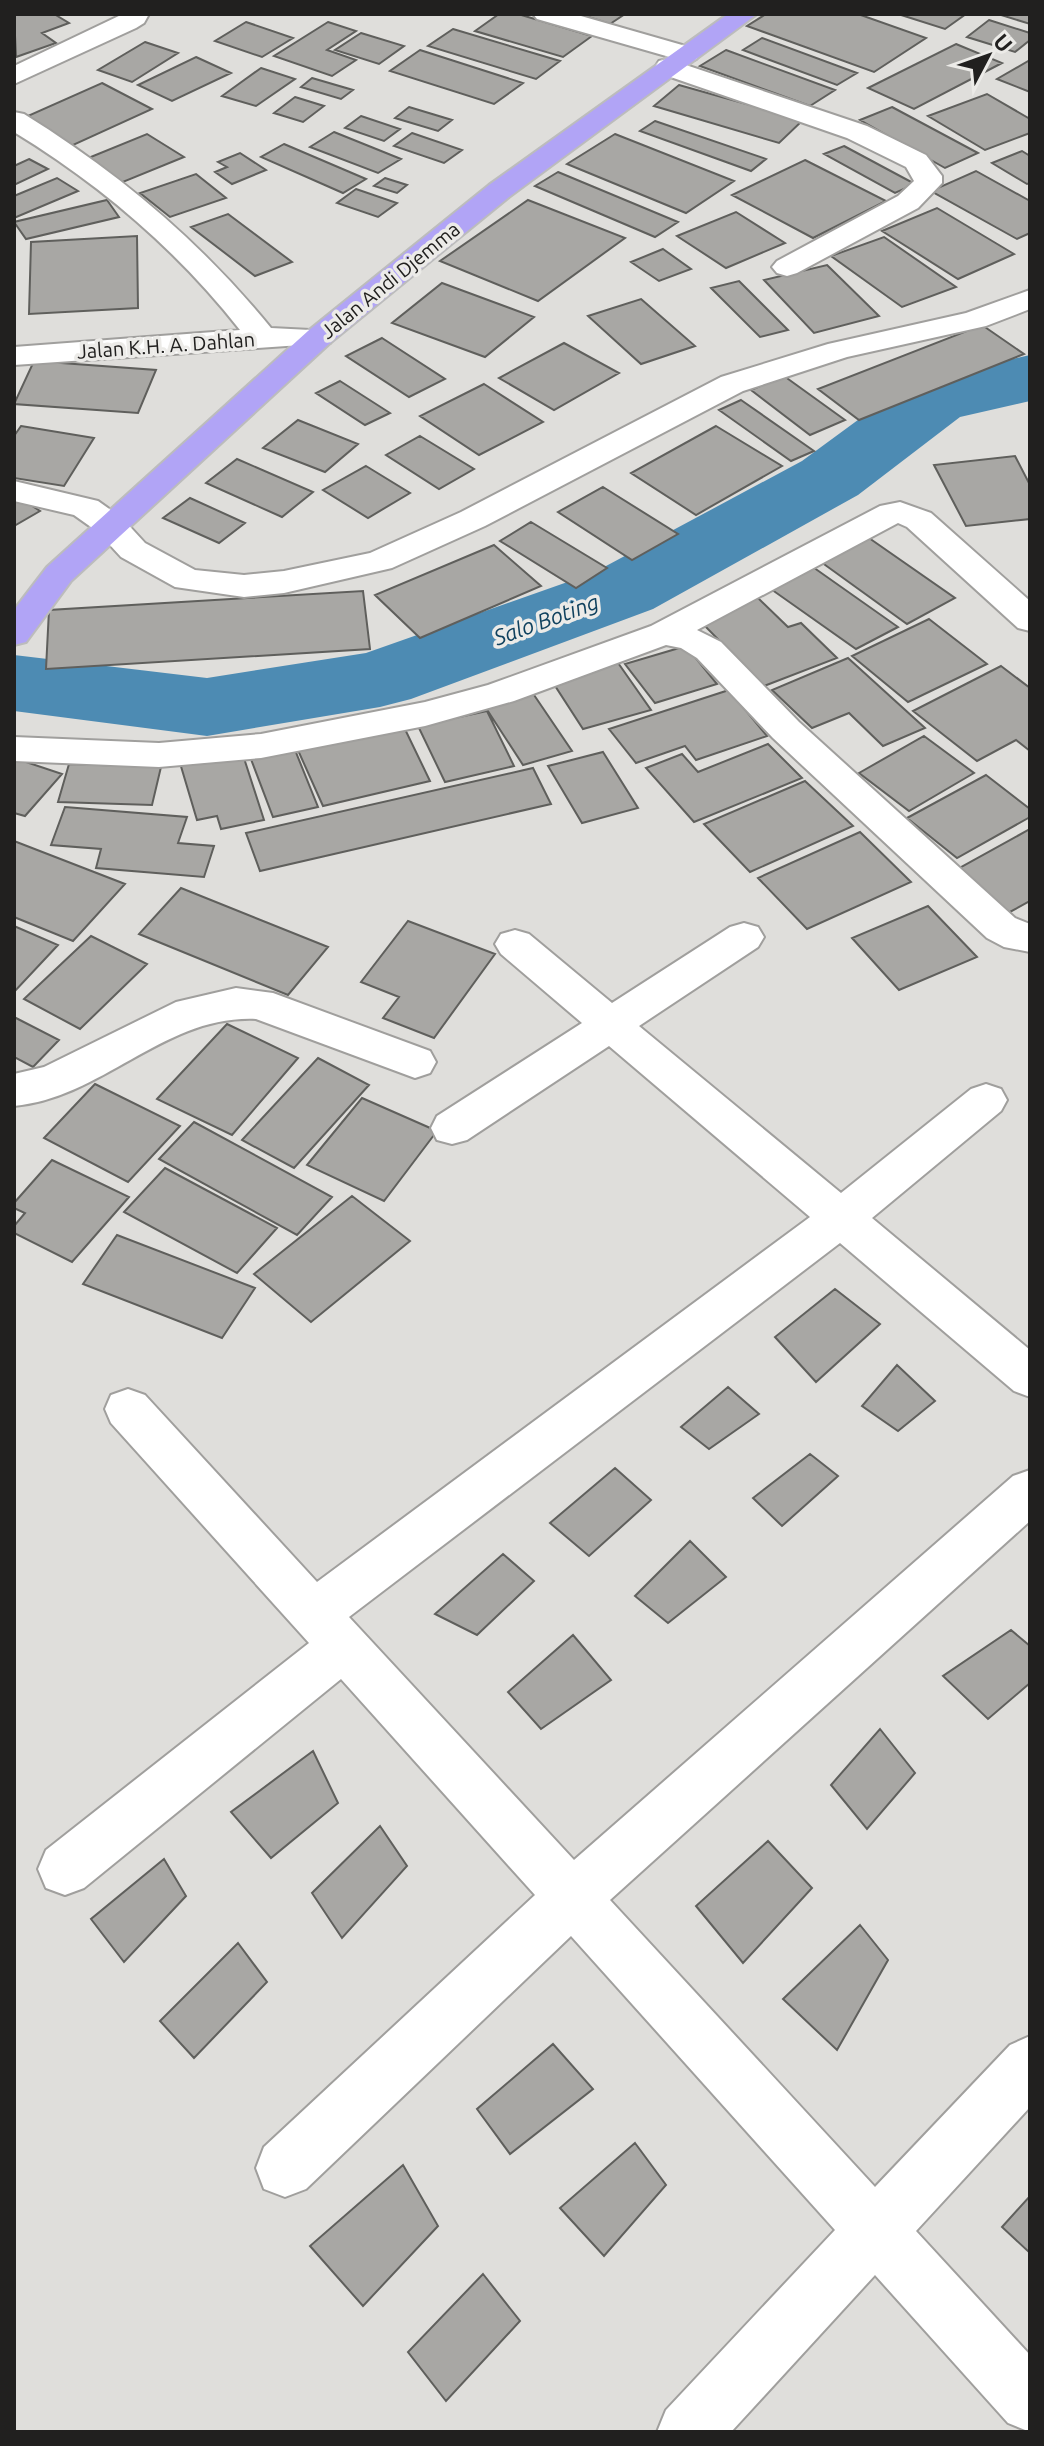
<svg xmlns="http://www.w3.org/2000/svg" width="1044" height="2446" font-family="Ubuntu,sans-serif">
  <style>
    .lines { fill: none; stroke-linecap: round; stroke-linejoin: round }
    .river { fill: #4d8bb3; fill-rule: evenodd }
    .building { fill: #a8a7a4; stroke: #5f5f5c; stroke-width: 2 }
    .minor-casing { stroke: #a09f9d; stroke-width: 4 }
    .highway-casing { stroke: #bcbcbc; stroke-width: 4 }
    .minor { fill: #fff; fill-rule: evenodd }
    .highway { fill: #b1a4f6; fill-rule: evenodd }
    .labels { text-anchor: middle; dominant-baseline: central; stroke-width: 7; stroke-linejoin: round; paint-order: stroke }
    .far-street-label { font-size: 20px; fill: #21201f; stroke: #ecebe8 }
    .far-water-label { font-size: 22px; font-style: italic; fill: #0f415e; stroke: #ecebe8 }
  </style>
  <rect width="100%" height="100%" fill="#dfdedb"/>
  <g class="lines">
    <path class="river" d="M1030,355v46l-70,16 -102,78 -205,114 -242,90 -31,8 -173,29 -193,-25v-56l193,23 159,-25 227,-80 209,-112 105,-77z"/>
  </g>
  <path class="building" d="M14,14h40l15,9 -27,10 14,10 -40,14z
    M499,14h19l74,22 -29,21 -88,-26z
    M579,14h46l-15,10z
    M766,14h92l68,24 -52,34 -127,-46z
    M898,14h68l-21,15z
    M998,14h32v10z
    M989,20l41,13v7l-15,12 -48,-15z
    M246,22l47,16 -31,19 -47,-16z
    M328,22l28,9 -29,19 29,10 -24,16 -58,-20z
    M453,29l107,32 -24,18 -108,-33z
    M361,33l43,13 -25,18 -44,-14z
    M762,38l95,35 -20,12 -94,-35z
    M145,42l33,11 -46,29 -34,-12z
    M956,44l46,19 -88,46 -46,-21z
    M420,50l103,33 -29,21 -104,-33z
    M726,50l109,40 -25,16 -110,-40z
    M196,57l35,16 -59,28 -34,-16z
    M1030,60v32l-33,-13z
    M261,68l34,11 -39,27 -34,-10z
    M312,78l41,12 -12,9 -40,-12z
    M102,83l50,26 -81,37 -50,-27z
    M679,85l124,35 -24,23 -125,-37z
    M987,94l43,25v14l-45,17 -57,-34z
    M295,97l29,9 -21,16 -29,-9z
    M409,107l43,13 -14,11 -43,-13z
    M892,107l86,46 -33,15 -85,-48z
    M361,116l39,13 -16,12 -39,-13z
    M655,121l111,38 -15,12 -111,-40z
    M334,132l67,27 -23,14 -68,-26z
    M412,133l50,17 -18,13 -50,-17z
    M147,134l37,23 -66,27 -37,-23z
    M615,134l119,47 -48,32 -119,-49z
    M284,144l82,35 -23,14 -82,-36z
    M844,146l71,38 -20,9 -71,-39z
    M1022,151l8,5v27l-3,1 -35,-21z
    M240,153l26,17 -34,14 -17,-12 12,-5 -9,-5z
    M29,159l19,10 -34,16v-19z
    M805,160l81,41 -73,37 -81,-43z
    M976,171l54,30v32l-13,6 -86,-48z
    M558,172l120,50 -23,15 -120,-51z
    M196,174l30,24 -56,19 -30,-24z
    M57,178l21,13 -64,27v-22z
    M385,178l22,7 -10,8 -23,-7z
    M356,189l41,14 -19,14 -41,-14z
    M107,200l12,17 -93,22 -12,-17z
    M528,200l97,38 -87,63 -98,-40z
    M937,208l77,46 -56,25 -76,-48z
    M736,212l49,31 -59,25 -49,-32z
    M228,214l64,48 -37,14 -64,-49z
    M137,236l1,72 -109,6 2,-72z
    M884,237l72,50 -54,20 -71,-51z
    M663,249l28,20 -32,12 -28,-19z
    M827,265l52,51 -65,17 -50,-53z
    M739,281l49,49 -28,7 -49,-49z
    M442,283l92,34 -49,40 -93,-34z
    M641,299l54,47 -54,18 -53,-48z
    M982,325l42,29 -165,66 -41,-31z
    M382,338l63,41 -36,18 -63,-41z
    M564,343l55,30 -65,37 -55,-32z
    M34,361l122,9 -18,43 -124,-9z
    M784,376l61,44 -35,15 -59,-45z
    M340,381l50,32 -25,12 -49,-32z
    M484,384l59,38 -64,33 -59,-39z
    M741,400l73,51 -23,10 -72,-51z
    M298,420l60,24 -33,28 -62,-24z
    M21,426l73,12 -30,48 -50,-8v-42z
    M716,426l66,40 -86,49 -65,-42z
    M420,436l54,33 -35,20 -53,-34z
    M1015,456l15,29v34l-64,7 -32,-61z
    M237,459l76,33 -31,25 -76,-34z
    M366,466l44,27 -42,25 -45,-28z
    M603,487l75,47 -46,26 -74,-48z
    M14,494l26,17 -26,15z
    M190,498l55,25 -26,20 -56,-25z
    M531,522l76,46 -31,20 -76,-47z
    M869,538l86,60 -48,26 -86,-62z
    M494,545l47,41 -121,52 -45,-43z
    M810,565l88,62 -42,22 -88,-62z
    M363,591l7,58 -324,20 3,-59z
    M757,597l31,30 13,-4 36,35 -73,28 -66,-67z
    M929,619l58,45 -79,38 -56,-46z
    M686,646l31,38 -62,19 -30,-39z
    M848,658l77,70 -42,18 -34,-33 -37,15 -40,-38z
    M616,660l35,50 -68,19 -33,-51z
    M1001,666l29,22v63l-14,-11 -39,21 -64,-50z
    M729,690l38,46 -71,24 -11,-14 -49,17 -27,-34z
    M532,692l40,59 -49,14 -39,-60z
    M487,711l27,55 -69,16 -27,-56z
    M402,723l28,58 -107,25 -26,-58z
    M924,736l50,37 -65,38 -50,-38z
    M768,744l34,34 -108,44 -48,-54 36,-14 16,18z
    M293,745l25,62 -45,10 -24,-63z
    M242,752l22,68 -43,9 -4,-13 -20,4 -17,-57z
    M603,752l35,56 -56,15 -34,-57z
    M14,758l48,16 -37,42 -11,-3z
    M69,764l92,3 -9,38 -94,-3z
    M533,768l18,36 -291,67 -14,-38z
    M986,775l44,34v8l-73,41 -50,-40z
    M805,781l48,45 -103,46 -46,-48z
    M65,807l122,10 -9,26 36,3 -10,31 -108,-9 5,-19 -50,-4z
    M1030,829v72l-22,12 -52,-43z
    M860,832l51,50 -104,47 -49,-51z
    M14,841l111,43 -52,57 -59,-24z
    M181,888l147,59 -40,48 -149,-61z
    M928,906l49,51 -78,33 -47,-52z
    M408,921l87,33 -61,84 -51,-20 16,-21 -38,-15z
    M14,926l44,19 -44,47z
    M91,936l56,28 -67,65 -56,-30z
    M14,1017l45,23 -26,27 -19,-10z
    M227,1024l71,34 -66,77 -75,-36z
    M318,1058l51,27 -75,83 -52,-28z
    M95,1084l85,42 -52,56 -84,-44z
    M362,1098l75,33 -53,70 -77,-36z
    M194,1122l138,75 -35,38 -138,-76z
    M52,1160l77,37 -57,65 -58,-29v-7l11,-13 -11,-5v-5z
    M165,1168l112,60 -40,45 -113,-61z
    M352,1196l58,45 -99,81 -57,-48z
    M117,1235l138,53 -33,50 -139,-54z
    M835,1289l45,35 -64,58 -41,-45z
    M897,1365l38,36 -37,30 -36,-25z
    M728,1387l31,27 -50,35 -28,-22z
    M810,1454l28,22 -56,50 -29,-28z
    M615,1468l36,32 -62,56 -39,-33z
    M690,1541l36,36 -58,46 -33,-27z
    M503,1554l31,27 -57,54 -42,-21z
    M1011,1630l19,16v37l-42,36 -45,-43z
    M573,1635l38,45 -70,49 -33,-37z
    M880,1729l35,44 -48,56 -36,-44z
    M313,1751l25,52 -67,55 -40,-46z
    M380,1826l27,40 -65,72 -30,-45z
    M768,1841l44,47 -69,75 -47,-57z
    M164,1859l22,37 -62,66 -33,-43z
    M860,1925l28,35 -51,90 -54,-51z
    M238,1943l29,39 -73,76 -34,-37z
    M553,2044l40,45 -83,65 -33,-45z
    M635,2143l31,42 -62,71 -44,-48z
    M403,2165l35,61 -75,80 -53,-60z
    M1030,2196v57l-28,-26z
    M483,2274l37,47 -74,80 -38,-49z"/>
  <g class="lines">
    <g class="minor-casing">
      <path id="minor" d="M123,14h26l-5,9 -8,5 -122,56v-18z
        M533,14h41l122,35 4,5 -4,5 -9,3 -150,-43z
        M668,59l199,67 59,29 16,21v7l-24,25 -121,65 -10,3 -10,-3 -5,-6 5,-6 121,-65 16,-15 -8,-14 -59,-29 -188,-65 -4,-6 4,-6z
        M14,112l10,2c95,59 176,127 247,214l59,3 4,6 -4,6 -316,22v-18l226,-17c-63,-80 -139,-145 -226,-198z
        M1030,290v19l-44,17 -139,31 -104,34 -258,135 -93,42 -108,25 -40,4 -69,-10 -54,-30 -23,-25 -24,-17 -60,-14v-20l84,20 24,17 23,25 50,27 49,5 40,-4 86,-18 91,-41 260,-135 107,-33 138,-31z
        M900,502l31,11 99,88v30l-12,-3 -111,-101 -9,-4 -201,107 24,12 78,80 216,196 15,6v28l-26,-5 -17,-9 -214,-200 -76,-80 -16,-10 -15,-3 -152,56 -89,25 -164,32 -102,9 -145,-6v-24l145,6 102,-9 164,-32 63,-17 163,-59 229,-120z
        M744,923l14,4 6,10 -6,10 -119,79 202,167 130,-104 15,-5 15,5 6,11 -6,11 -129,107 158,132v47l-16,-6 -174,-148 -491,374 225,243 439,-384 17,-6v51l-420,379 265,287 135,-142 20,-9v71l-114,124 114,124v77l-22,-9 -133,-148 -144,157h-74l9,-22 169,-180 -264,-294 -265,253 -21,8 -21,-8 -8,-21 8,-21 271,-252 -194,-216 -257,209 -19,7 -19,-7 -8,-19 8,-19 263,-207 -198,-220 -6,-14 6,-14 17,-6 17,6 172,187 493,-365 -201,-171 -142,94 -15,4 -15,-4 -6,-12 6,-12 145,-93 -81,-69 -6,-10 6,-10 14,-4 14,4 83,69 118,-76z
        M236,988l37,5 157,58 6,11 -6,11 -15,5 -159,-59c-92,-4 -153,79 -242,87v-32l30,-7 132,-65z"/>
    </g>
    <g class="highway-casing">
      <path id="highway" d="M728,14h29l-248,183 -179,146 -259,238 -45,61 -12,3v-35l33,-43 261,-236 181,-146z"/>
    </g>
    <use href="#minor" class="minor"/>
    <use href="#highway" class="highway"/>
  </g>
  <g class="labels">
    <g class="far-street-label">
      <text transform="translate(390 280) rotate(-39)">Jalan Andi Djemma</text>
      <text transform="translate(166 345) rotate(-4)">Jalan K.H. A. Dahlan</text>
    </g>
    <g class="far-water-label">
      <text transform="translate(546 619) rotate(-20)">Salo Boting</text>
    </g>
  </g>
  <rect width="1044" height="2446" fill="none" stroke="#21201f" stroke-width="32"/>
  <g transform="translate(988 56) rotate(49)" stroke="#ecebe8" stroke-width="6" paint-order="stroke">
  <path d="M0-6L14 30L0 20L-14 30Z" fill="#21201f"/>
  <text y="-12" font-size="22" font-weight="bold" text-anchor="middle" fill="#21201f">U</text>
  </g>
</svg>
